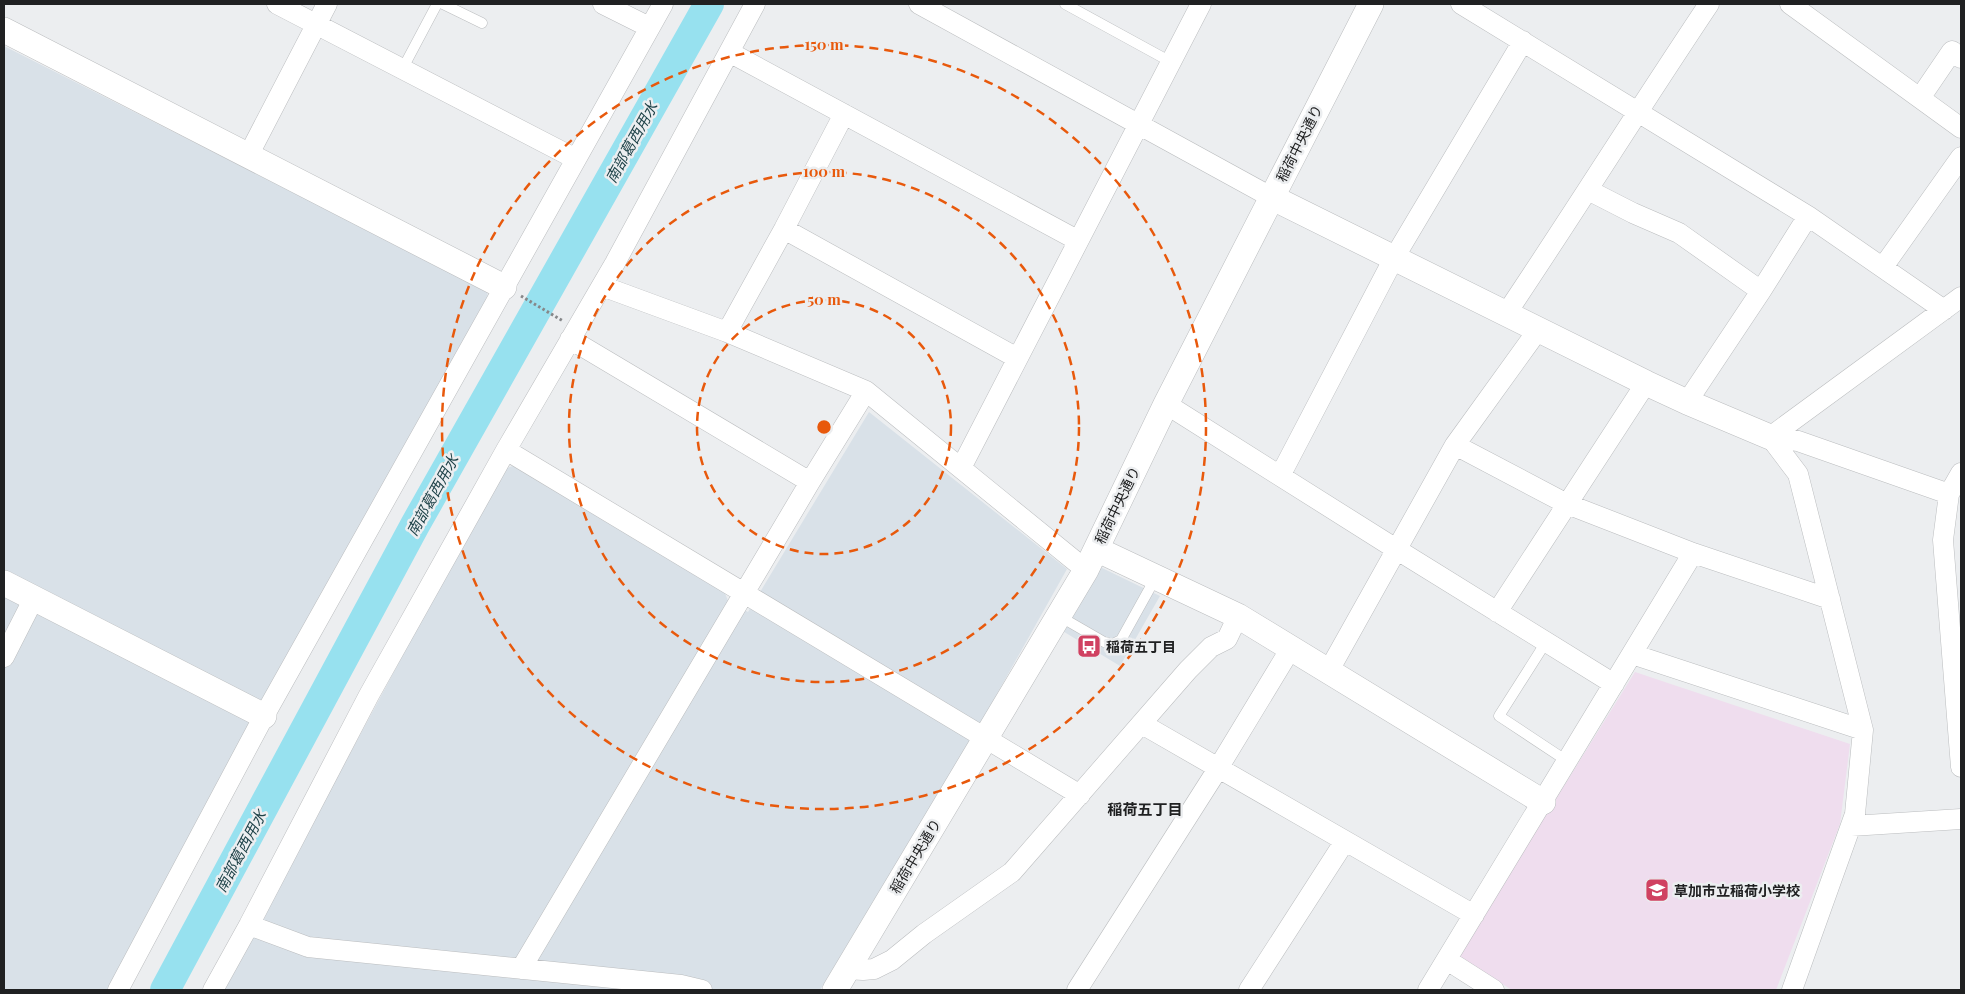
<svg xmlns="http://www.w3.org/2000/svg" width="1965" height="994" font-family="'Playfair Display','Noto Sans JP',serif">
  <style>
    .built { fill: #d9e1e8 }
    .education { fill: #efddee }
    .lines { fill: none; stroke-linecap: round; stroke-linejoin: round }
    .river { stroke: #97e1ef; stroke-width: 30 }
    .service-casing { stroke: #bbbdbf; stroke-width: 11 }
    .minor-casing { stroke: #bbbdbf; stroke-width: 21 }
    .tertiary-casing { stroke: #bbbdbf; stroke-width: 26 }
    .path { stroke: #868789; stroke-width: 3; stroke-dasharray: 2.5 2.5; stroke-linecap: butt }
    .service { stroke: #fff; stroke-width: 10 }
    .minor { stroke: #fff; stroke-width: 20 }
    .tertiary { stroke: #fff; stroke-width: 25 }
    .ring { fill: none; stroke: #e8590c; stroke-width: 2.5; stroke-dasharray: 9 6 }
    .labels { text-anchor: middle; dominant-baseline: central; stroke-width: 5; stroke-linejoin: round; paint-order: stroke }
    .street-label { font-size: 14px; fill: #202122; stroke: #eceef0 }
    .poi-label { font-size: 14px; font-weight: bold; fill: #202122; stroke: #eceef0; text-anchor: start }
    .water-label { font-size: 15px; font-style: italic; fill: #1e4248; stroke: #eceef0 }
    .neighbourhood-label { font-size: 15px; font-weight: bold; fill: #202122; stroke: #eceef0 }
    .centre { fill: #e8590c; stroke: #eceef0; stroke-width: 2.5 }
    .ring-label { font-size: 15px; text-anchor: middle; font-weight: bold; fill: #e8590c; stroke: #eceef0; stroke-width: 5; stroke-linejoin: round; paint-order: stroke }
  </style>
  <rect width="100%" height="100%" fill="#eceef0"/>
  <path class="built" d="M4,46l483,245 1,7 -239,430 -141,262h-104z
    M869,412l198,157 -83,148 -164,273h-597l280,-521 10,-3 212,127 3,8 20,11z
    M1098,566l62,30 -40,70 -59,-36z"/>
  <path class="education" d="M1635,672l215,72 -10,80 -64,166h-264l-54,-34z"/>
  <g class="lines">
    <path class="river" d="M165,990l250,-465 294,-521"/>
    <g class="service-casing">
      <path id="service" d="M443,4l39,19
        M1065,4l106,58
        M403,68l34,-64
        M1059,616l45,26 9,2 8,-4 35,-63
        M1546,642l-47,74 68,45"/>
    </g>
    <g class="minor-casing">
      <path id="minor" d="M277,4l299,155
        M603,4l46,23
        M919,4l352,193
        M1461,4l347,212 136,94
        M1790,4l171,124
        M729,52l348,188
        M1920,98l32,-47 9,7
        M248,156l79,-152
        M1588,190l45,23 46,20 82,58
        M784,229l233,129
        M1883,267l78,-110
        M602,286l125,46 139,59 220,179
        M1506,314c69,-103 134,-207 203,-310
        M727,332l57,-103 60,-115
        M570,339l240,143
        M1687,402l74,-111 47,-75
        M1166,404l230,145 218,135
        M1770,437l28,37 65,256 -8,84 -63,176
        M1770,437l191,-140
        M1770,437l28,4 151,53
        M1455,445l112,59 126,49 137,46
        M506,450l574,345
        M961,468l240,-464
        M1961,473l-12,21 -6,46 18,227
        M1280,476l114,-218 129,-217
        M1497,612l149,-229
        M1632,654l231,76
        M4,657l30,-59
        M1328,672l127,-227 83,-115
        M1142,724l332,191
        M1851,826l110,-7
        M249,925l59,22 373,38 21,5
        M1447,960l47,30
        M521,969l289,-487 56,-91
        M847,969l16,1 11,-1 18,-9 32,-26 88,-62 176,-202 23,-23 16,-8 11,-23
        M118,990l146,-274 399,-712
        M213,990l36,-65 120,-230 137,-245 109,-187 140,-259
        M1077,990l137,-215 77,-127
        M1249,990l96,-149
        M1428,990l265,-437"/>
    </g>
    <g class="tertiary-casing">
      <path id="tertiary" d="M4,30l500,257
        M1271,197l375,186 41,19 83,35
        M1096,549l142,67 305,186
        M4,583l260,133
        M835,990l251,-420 80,-166 205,-400"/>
    </g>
    <path class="path" d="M521,296l42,25"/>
    <use href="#service" class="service"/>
    <use href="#minor" class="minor"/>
    <use href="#tertiary" class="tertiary"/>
  </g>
  <g class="ring">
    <circle cx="824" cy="427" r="127"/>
    <circle cx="824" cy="427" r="255"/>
    <circle cx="824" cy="427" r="382"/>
  </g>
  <defs>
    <g id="bus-square" transform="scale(1.25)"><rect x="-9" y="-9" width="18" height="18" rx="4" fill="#d04161" stroke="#eceef0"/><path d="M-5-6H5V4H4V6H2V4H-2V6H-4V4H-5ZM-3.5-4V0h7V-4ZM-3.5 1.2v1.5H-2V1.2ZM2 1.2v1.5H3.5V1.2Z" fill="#fff"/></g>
    <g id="school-square" transform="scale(1.25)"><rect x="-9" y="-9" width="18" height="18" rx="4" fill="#d04161" stroke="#eceef0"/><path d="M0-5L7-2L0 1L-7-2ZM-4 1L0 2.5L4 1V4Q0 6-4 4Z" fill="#fff"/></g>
  </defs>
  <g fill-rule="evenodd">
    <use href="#bus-square" x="1089" y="646"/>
    <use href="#school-square" x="1657" y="890"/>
  </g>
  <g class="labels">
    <g class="street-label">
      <text transform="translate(1299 143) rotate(-63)">稲荷中央通り</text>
      <text transform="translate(1117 505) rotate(-64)">稲荷中央通り</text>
      <text transform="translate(915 856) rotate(-59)">稲荷中央通り</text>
    </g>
    <g class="poi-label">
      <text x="1106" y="646">稲荷五丁目</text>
      <text x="1674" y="890">草加市立稲荷小学校</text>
    </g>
    <g class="water-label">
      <text transform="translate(631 142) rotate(-61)">南部葛西用水</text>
      <text transform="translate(432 495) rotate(-61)">南部葛西用水</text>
      <text transform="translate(240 851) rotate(-62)">南部葛西用水</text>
    </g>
    <g class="neighbourhood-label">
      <text x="1145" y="809">稲荷五丁目</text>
    </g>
  </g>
  <circle cx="824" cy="427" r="8" class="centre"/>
  <g class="ring-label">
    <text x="824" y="50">150 m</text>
    <text x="824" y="177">100 m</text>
    <text x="824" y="305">50 m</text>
  </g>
  <rect width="1965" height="994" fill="none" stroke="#202122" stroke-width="10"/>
</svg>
